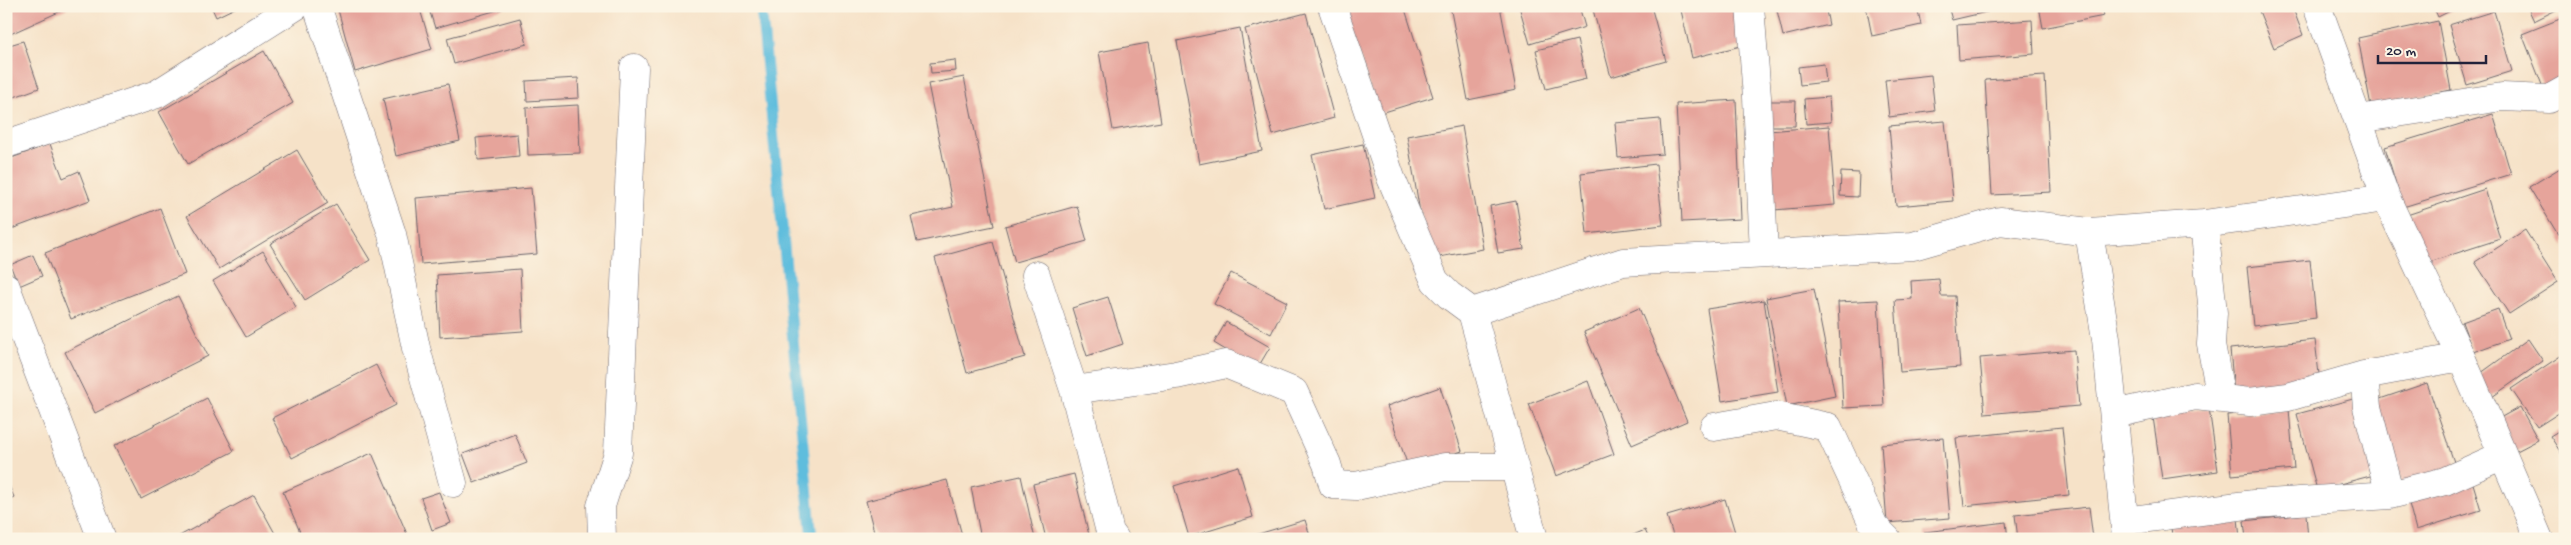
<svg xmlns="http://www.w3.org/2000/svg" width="2571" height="545" font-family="'Gochi Hand',sans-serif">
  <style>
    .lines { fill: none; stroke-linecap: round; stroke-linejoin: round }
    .stream { stroke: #5ebddd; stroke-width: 11 }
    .building { fill: #e6a49b }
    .minor-casing { stroke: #6c656c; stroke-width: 29 }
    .minor { stroke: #fff; stroke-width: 28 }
  </style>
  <rect width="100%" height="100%" fill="#fcf5e5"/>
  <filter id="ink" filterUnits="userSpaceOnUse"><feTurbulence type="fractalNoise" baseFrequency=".02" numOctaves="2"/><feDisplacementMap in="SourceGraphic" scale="10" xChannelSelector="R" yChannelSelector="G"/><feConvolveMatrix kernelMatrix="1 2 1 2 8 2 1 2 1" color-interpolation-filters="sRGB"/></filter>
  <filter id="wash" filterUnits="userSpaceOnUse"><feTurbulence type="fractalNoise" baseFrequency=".0096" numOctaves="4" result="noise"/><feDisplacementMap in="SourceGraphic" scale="20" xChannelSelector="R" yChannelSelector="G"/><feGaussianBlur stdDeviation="1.12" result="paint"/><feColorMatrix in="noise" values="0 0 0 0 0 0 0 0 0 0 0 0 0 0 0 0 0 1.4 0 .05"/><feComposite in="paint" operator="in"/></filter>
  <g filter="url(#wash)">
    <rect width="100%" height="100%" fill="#f6e2c8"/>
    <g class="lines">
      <path class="stream" d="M761,6l51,533"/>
    </g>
    <g id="blocks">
      <path class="building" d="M6,6h66l-66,30z
        M211,6h28l-23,11z
        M337,6h82l13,43 -77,23z
        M428,6h79l1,1 -73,21z
        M1344,6h60l29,91 -55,17z
        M1450,6h50l16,84 -48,10z
        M1519,6h60l6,21 -55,17z
        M1592,6h59l15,55 -55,16z
        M1680,6h61l8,38 -57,14z
        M1776,6h49l4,19 -46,11z
        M1866,6h51l4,19 -49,11z
        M1948,6h60v1l-56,13z
        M2039,6h63l2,10 -61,12z
        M2257,6h35l11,29 -29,13z
        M2433,6h27l-22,11z
        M2527,6h37l-30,15z
        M2494,11l18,60 -45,14 -18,-60z
        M1306,13l28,105 -61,17 -28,-106z
        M2565,17v65l-21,8 -22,-56z
        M520,18l7,26 -73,20 -7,-26z
        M2032,20l2,34 -75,6 -2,-35z
        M2438,21l13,69 -80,16 -13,-68z
        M1240,28l22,123 -63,13 -22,-123z
        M1577,40l9,39 -40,10 -10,-39z
        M23,41l16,47 -33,12v-54z
        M1148,43l13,79 -48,8 -14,-78z
        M264,51l29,52 -105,61 -29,-52z
        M955,60l1,11 -25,2 -1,-10z
        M1824,64l2,18 -26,3 -2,-18z
        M1931,75l4,36 -46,6 -4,-37z
        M2045,76l6,116 -59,3 -7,-115z
        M964,77l30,149 -77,16 -6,-26 42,-9 -25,-123z
        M578,78l1,20 -52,3 -1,-20z
        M448,84l12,57 -64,15 -13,-57z
        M1829,97l2,25 -25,2 -2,-25z
        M1736,100l5,119 -59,3 -6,-118z
        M1767,101h29l-1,25h-28z
        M578,105l2,48 -52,2 -2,-47z
        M2493,114l18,60 -108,33 -18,-60z
        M1660,119l3,35 -45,4 -3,-35z
        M1945,121l8,80 -57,5 -7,-80z
        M1462,126l21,123 -55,10 -21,-123z
        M1829,126l6,79 -61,5 -6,-79z
        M517,134l2,22 -41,4 -2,-22z
        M50,144l13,34 16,-7 11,29 -84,31v-71z
        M1363,144l12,54 -51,11 -12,-54z
        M297,150l31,53 -109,66 -32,-53z
        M1656,164l7,61 -76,9 -6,-61z
        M2565,165v81l-36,-59z
        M1841,172l18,1 -1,24 -18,-1z
        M531,188l6,66 -116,10 -5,-66z
        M2485,189l15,50 -80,26 -16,-49z
        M1516,201l8,48 -26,4 -8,-47z
        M336,204l34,56 -65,40 -35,-56z
        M1077,206l10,35 -72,21 -10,-36z
        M160,208l25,66 -114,45 -26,-66z
        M2525,230l33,52 -49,32 -34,-52z
        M993,242l32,115 -58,16 -32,-115z
        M263,251l33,56 -50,30 -33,-56z
        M33,255l9,21 -23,10 -9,-21z
        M2310,260l6,58 -63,8 -6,-59z
        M520,269l3,62 -83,6 -3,-62z
        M1231,273l56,29 -16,32 -57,-30z
        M1939,279l2,17h14l5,71 -60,5 -5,-72 17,-1 -1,-18z
        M1814,289l21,107 -48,10 -21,-108z
        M178,296l30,60 -113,57 -30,-61z
        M1108,297l15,47 -36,12 -15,-48z
        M1764,300l14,92 -56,9 -15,-92z
        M1878,300l6,106 -41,2 -5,-106z
        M1639,308l48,113 -55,24 -48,-113z
        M2498,309l11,30 -36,13 -11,-30z
        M1226,322l44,25 -13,22 -43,-26z
        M2528,339l15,22 -51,36 -15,-21z
        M2315,340l5,43 -86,9 -4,-43z
        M2074,350l5,56 -94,8 -5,-56z
        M2565,353v56l-28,18 -26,-38z
        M376,365l20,40 -104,53 -20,-40z
        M1588,381l26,73 -58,22 -27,-72z
        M2427,383l29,85 -54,18 -28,-85z
        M1440,387l22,64 -53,18 -22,-63z
        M207,398l27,53 -93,48 -27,-53z
        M2353,399l21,76 -57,15 -20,-76z
        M2520,407l18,33 -25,13 -17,-33z
        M2209,408l9,63 -56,8 -9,-62z
        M2289,409l5,60 -62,6 -5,-60z
        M2062,427l7,68 -105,11 -8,-68z
        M2565,427v32l-15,-23z
        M515,434l12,29 -53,20 -11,-29z
        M1943,438l7,80 -63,5 -6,-79z
        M372,453l35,81 -11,5h-93l-20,-47z
        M1238,466l15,51 -64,20 -15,-51z
        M1074,474l16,65h-44l-13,-55z
        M1021,476l14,63h-54l-10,-52z
        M2471,477l10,33 -65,20 -9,-34z
        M6,479l8,18 -8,4z
        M947,480l16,59h-87l-10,-38z
        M439,492l12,31 -19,7 -11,-32z
        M254,495l24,44h-104z
        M1725,499l12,40h-63l-7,-23z
        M2089,507l4,32h-75l-3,-24z
        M2306,514l2,25h-62l-2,-18z
        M2238,518l2,21h-68l-1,-14z
        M1305,520l6,19h-65l-1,-1z
        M2006,522l2,17h-83v-7z
        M1645,530l4,9h-25z"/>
    </g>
  </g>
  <g filter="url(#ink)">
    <use href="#blocks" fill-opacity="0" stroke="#6c656c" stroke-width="1"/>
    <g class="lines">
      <g class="minor-casing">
        <path id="minor" d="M317,6l75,228 24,114 37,135
          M1332,6l59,172 44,103 14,14 23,17 62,227
          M1750,6l7,91 7,156
          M2317,6l69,192 75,159 78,182
          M2358,119l144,-22 47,2 16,-9
          M6,144l151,-50 139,-88
          M2204,224l9,89 -2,31 10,55
          M2089,232l17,107 20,199
          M1036,275l38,115 36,142 5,7
          M6,287l96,252
          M1472,312l151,-50 290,-16 87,-25 89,11 115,-8 182,-26
          M2364,375l3,32 23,88
          M1074,390l102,-15 50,-11 68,28 33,72 6,21 23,1 89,-19h68
          M2114,414l81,-18 55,6 38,-5 76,-22 97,-18
          M1714,427l62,-11 52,11 46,99 13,13
          M2125,521l129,-17 136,-9 55,-14 58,-26
          M602,539l-1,-33 17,-53 16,-385"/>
      </g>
      <use href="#minor" class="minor"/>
    </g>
  </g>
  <rect width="2571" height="545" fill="none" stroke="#fcf5e5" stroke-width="25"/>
  <path d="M2378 55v8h108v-8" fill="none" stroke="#22223b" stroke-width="2.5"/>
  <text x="2386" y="55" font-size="15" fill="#22223b" stroke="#fcf5e5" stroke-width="4" paint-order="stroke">20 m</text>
</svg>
